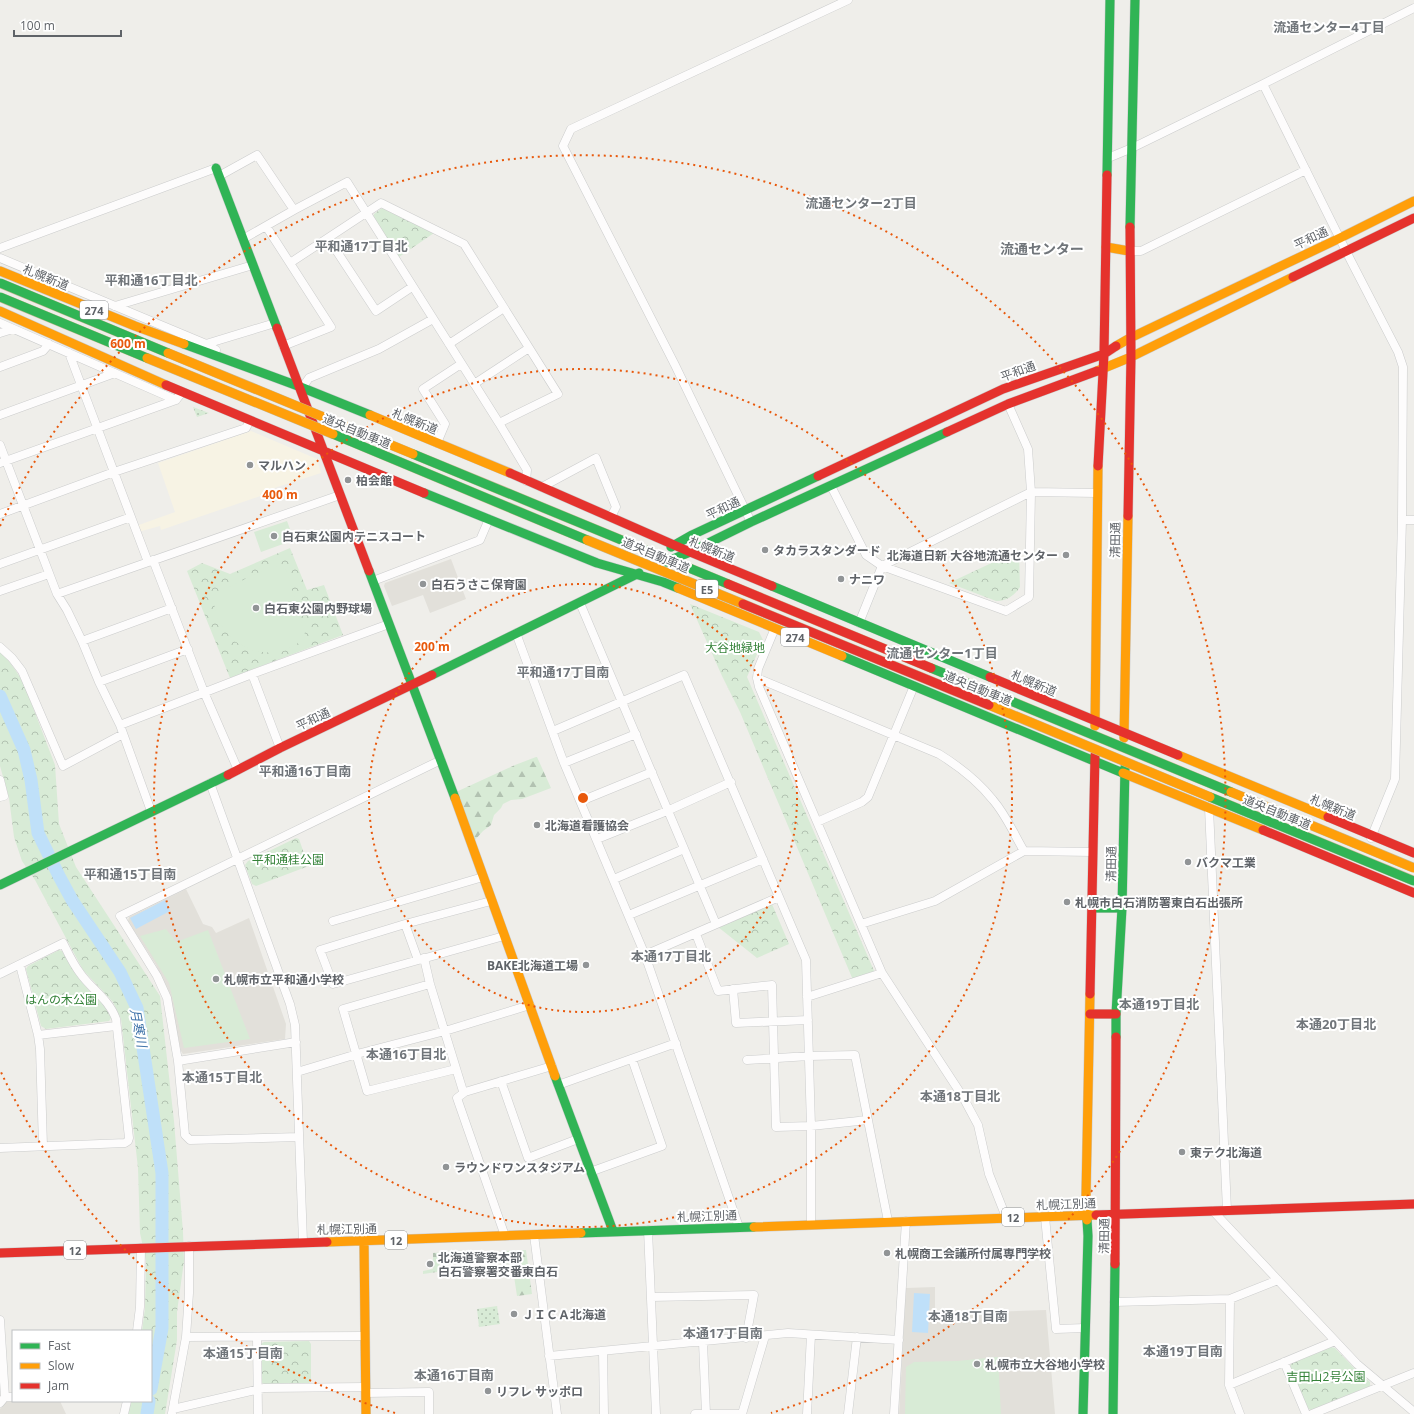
<svg xmlns="http://www.w3.org/2000/svg" width="1414" height="1414" font-family="'Open Sans','Noto Sans JP',sans-serif">
  <style>
    .commercial { fill: #f7f3e4 }
    .education { fill: #e2e0da }
    .grass { fill: url(#grass-dots) }
    .forest { fill: url(#forest-firs) }
    .park { fill: url(#park-crowns) }
    .garden { fill: #d8ebd6 }
    .water { fill: #bfe0f9 }
    .lines { fill: none; stroke-linecap: round; stroke-linejoin: round }
    .river { stroke: #bfe0f9; stroke-width: 13 }
    .street-casing { stroke: #cbcccc; stroke-width: 9 }
    .fast-casing { stroke: #cacacb; stroke-width: 10 }
    .slow-casing { stroke: #cacacb; stroke-width: 10 }
    .jam-casing { stroke: #cacacb; stroke-width: 10 }
    .street { stroke: #fdfcfc; stroke-width: 8 }
    .fast { stroke: #30b455; stroke-width: 9 }
    .slow { stroke: #ff9f0a; stroke-width: 9 }
    .jam { stroke: #e5322d; stroke-width: 9 }
    .fast-bridge-casing { stroke: #c8b996; stroke-width: 10; stroke-linecap: butt }
    .slow-bridge-casing { stroke: #c8b996; stroke-width: 10; stroke-linecap: butt }
    .jam-bridge-casing { stroke: #c8b996; stroke-width: 10; stroke-linecap: butt }
    .fast-bridge { stroke: #30b455; stroke-width: 9 }
    .slow-bridge { stroke: #ff9f0a; stroke-width: 9 }
    .jam-bridge { stroke: #e5322d; stroke-width: 9 }
    .ring { fill: none; stroke: #e8590c; stroke-width: 2; stroke-dasharray: 2 4 }
    .poi-dot { fill: #919496; stroke: #fff; stroke-width: 1.5 }
    .labels { text-anchor: middle; dominant-baseline: central; stroke-width: 4; stroke-linejoin: round; paint-order: stroke }
    .shield { fill: #fff; stroke: #8f9295; stroke-width: 1 }
    .shield-label { font-size: 11px; font-weight: bold; fill: #5f6368 }
    .street-label { font-size: 12px; fill: #5f6368; stroke: #fff }
    .poi-label { font-size: 12px; font-weight: bold; fill: #5f6368; stroke: #fff; text-anchor: start }
    .park-label { font-size: 12px; fill: #348238; stroke: #fff }
    .neighbourhood-label { font-size: 13px; font-weight: bold; fill: #70757a; stroke: #fff }
    .water-label { font-size: 13px; font-style: italic; fill: #4174aa; stroke: #fff }
    .quarter-label { font-size: 14px; font-weight: bold; fill: #70757a; stroke: #fff }
    .centre { fill: #e8590c; stroke: #fff; stroke-width: 2 }
    .ring-label { font-size: 12px; text-anchor: middle; font-weight: bold; fill: #e8590c; stroke: #fff; stroke-width: 4; stroke-linejoin: round; paint-order: stroke }
  </style>
  <defs>
    <pattern id="grass-dots" width="8" height="8" patternUnits="userSpaceOnUse"><rect width="8" height="8" fill="#d8ebd6"/><path d="M2 2h.1M6 6h.1" fill="none" stroke="#b2c2b1" stroke-width="1.8" stroke-linecap="round"/></pattern>
    <pattern id="forest-firs" width="22" height="20" patternUnits="userSpaceOnUse"><rect width="22" height="20" fill="#d8ebd6"/><path d="M5 1l3.5 6h-7zM16 11l3.5 6h-7z" fill="#b2c2b1"/></pattern>
    <pattern id="park-crowns" width="20" height="18" patternUnits="userSpaceOnUse"><rect width="20" height="18" fill="#d8ebd6"/><path d="M2 6a3 3 0 1 1 6 0M12 15a3 3 0 1 1 6 0" fill="none" stroke="#b2c2b1"/></pattern>
  </defs>
  <rect width="100%" height="100%" fill="#efeeea"/>
  <path class="commercial" d="M251,431l66,28 4,14 -53,17 1,3 -108,37 -1,-4 -22,6 -2,-6 39,-14 -17,-49z"/>
  <path class="education" d="M451,559l15,40 -36,14 -7,-18 -31,11 -8,-20 1,-3z
    M186,889l17,35 9,3 4,6 33,-15 37,106 -1,15 -102,15 -2,-3 -12,-58 -13,-28 -28,-44 1,-4z
    M935,1287v27l111,-4 9,104h-156l7,-126z
    M21,1401h39l6,13h-66v-5l6,-7z"/>
  <path class="grass" d="M193,407l16,6 -12,4z
    M497,1306l3,18 -21,3 -2,-18z"/>
  <path class="forest" d="M536,757h1l14,31 -29,11 -11,1 -8,4 -2,4 -7,7 -3,10 -8,6 -9,10 -18,-49 59,-27z
    M526,1250l6,44 -15,2 -5,-33 -10,1v-6l5,-7z
    M459,1251l-1,5 -15,3 -2,1 -4,12 -14,2v-3l10,-2v-16z
    M497,1251l-2,5c-8,5 -25,10 -26,-3z
    M451,1265h9l7,4 -20,3v-3z"/>
  <path class="park" d="M382,208l52,25 -35,24 -26,-40 1,-3z
    M290,548l17,42 17,-5 19,50 -113,43 -43,-107 15,-8 28,11z
    M1019,550l1,37c-5,8 -14,15 -24,14l-47,-18z
    M690,604l69,28 4,8 -16,37 128,296 -22,7 -113,-268 -18,-36z
    M0,652l8,8 8,11 8,13 31,81 4,59 17,43 84,129 14,125 9,111 1,29 -7,51v28l-12,74h-37l2,-13h21v-70h-9l3,-23 1,-47 -6,-28 -2,-65 -17,-149 -8,-17 -30,-32 -48,-90 -13,-19 -8,-24 -5,-39 -9,-32z
    M296,838l3,1 9,26 -2,2 -50,19 -4,-2 -7,-19 3,-4z
    M772,904l17,40 -32,14 -39,-31z
    M59,950l3,1c7,12 14,25 24,36 9,11 20,17 25,31l-2,3 -63,8 -5,-3 -15,-57 2,-3z
    M309,1341l2,3v37l-2,2 -45,1 -3,-2v-38l3,-2z
    M1331,1347l4,1 18,19 17,15v4l-59,24 -4,-2 -17,-42 2,-3z"/>
  <path class="garden" d="M287,521l7,19 -33,12 -7,-20z
    M274,565l12,5 19,63 -8,11 -13,7 -11,2 -20,-2 -19,-10 -16,-20 -6,-26z
    M166,929l10,13 32,-12 42,109 -66,9 -15,-65 -29,-47z
    M998,1357l3,57h-96l1,-47 8,-5 43,-1z"/>
  <path class="water" d="M165,900l5,11 -34,18 -6,-11z
    M914,1293l16,1 -2,39 -16,-1z"/>
  <g class="lines">
    <path class="river" d="M0,696l24,54 7,30 7,53 21,43 13,24 48,72 17,36 25,165v155l-11,61
      M147,1414l2,-13"/>
    <g class="street-casing">
      <path id="street" d="M1263,84l88,177 47,91 5,15 -1,153 -7,259 -24,59
        M1108,158l24,-10 131,-64 151,-76
        M219,176l38,-21 37,55
        M266,226l65,101 -48,19
        M328,238l48,73 36,-24
        M243,239l51,-29 53,-28 152,241 28,47 -1,11
        M0,248l216,-80
        M1129,251h12l165,-81
        M0,258l206,86 10,6
        M290,263l91,-60 83,41 94,150 -59,29
        M115,306l138,-41
        M0,323l176,77 6,-8
        M0,333l13,-4
        M206,344l69,-21
        M449,344l55,-36
        M69,353l79,209
        M0,367l43,-16 6,-7
        M474,384l55,-36
        M302,388l7,-10 70,-29 54,-30
        M0,415l115,-42
        M437,443l8,-19 -22,-35 38,-25
        M0,445l57,149 10,16 15,31 17,41 21,43 31,86
        M0,463l176,-63
        M831,486l35,69 16,11 124,45 23,-14 2,-105 -3,-43 -20,-45
        M542,487l54,-29 20,49 -5,10
        M0,514l114,-42 132,-44 4,-8
        M1402,520h12
        M751,522l-76,-157 -112,-219 8,-17 277,-129
        M153,560l51,132 34,78
        M0,564l131,-47
        M373,581l107,-41 9,-21
        M0,591l49,-17
        M57,594l283,-99
        M580,603l136,321
        M859,623l23,-57 149,-74 66,1
        M775,628l-17,41 -1,9 2,9 123,286 81,124 15,28 11,49 17,43
        M516,633l48,130 81,192 94,272
        M82,641l90,-33
        M0,647l12,11 10,13 41,95 60,-32
        M252,674l28,74
        M757,678l182,76c21,13 39,27 54,46 13,15 21,34 31,51
        M99,682l89,-33
        M120,725l132,-51 137,-50
        M553,731l131,-56 122,285 5,166v98
        M564,763l72,-29
        M0,780l4,16 -4,1
        M210,783l80,221 5,21 8,217
        M581,801l71,-29
        M1209,808l18,402
        M817,822l45,-20 6,-5 46,-111
        M597,839l70,-28 64,-29
        M614,879l70,-30
        M491,901l-86,23 -85,26 13,34 171,-48
        M629,915l134,-56
        M333,921l150,-44
        M405,924l13,36
        M861,924l74,-23 89,-50 69,1
        M696,934l22,57 54,-6 4,142 35,-1 57,-6
        M645,955l134,-58
        M424,958l6,26 33,107 2,1 87,-26
        M20,965l18,70 2,14 3,97
        M0,974l63,-31c5,10 10,21 17,30 11,16 29,26 36,46l13,119 -1,3 -3,2 -125,5
        M430,984l-87,25 24,82 89,-22
        M733,989l3,34 72,-3
        M807,997l75,-24
        M38,1035l78,-9
        M747,1060l62,-4 46,-1 33,166
        M178,1061l118,-19
        M297,1072l60,-18 88,-23 85,-26
        M501,1081l27,77 50,-19
        M558,1085l118,-42
        M465,1092l-8,6 48,138
        M299,1137l-109,3 -5,-5 -7,-74 -11,-63 -10,-22 -37,-60 321,-156
        M590,1172l72,-26 -30,-87
        M1213,1211l144,153 57,48
        M1045,1217l11,112 29,-1
        M648,1230l8,184
        M534,1235l23,179
        M651,1297l103,-2 -8,43
        M1230,1299l-1,86 11,29
        M1114,1302l116,-3 48,-19
        M0,1320l5,77 -5,6
        M137,1331l3,-24 1,-59
        M186,1337l179,-1
        M257,1338l1,76
        M703,1342l3,72
        M603,1351l1,63
        M549,1356l239,-23 111,7
        M1284,1362l22,52
        M1229,1385l106,-44
        M366,1393l63,-1v22
        M5,1397h8
        M173,1409l91,-21 101,-1
        M172,1413l14,-76 3,-44v-47
        M124,1414l3,-13
        M695,1414h47l23,-78
        M807,1414l4,-79
        M848,1414l9,-77
        M894,1414l12,-193
        M1312,1414l102,-41"/>
    </g>
    <g class="fast-casing">
      <path id="fast" d="M216,168l61,160
        M1107,175l3,-175
        M1130,227l5,-227
        M184,344l114,42 72,29
        M424,493l173,70 66,19 15,6
        M671,547l21,-12 126,-59
        M666,562l24,-10 61,-30 196,-90
        M369,571l86,227
        M772,586l218,91
        M842,656l281,117
        M432,675l207,-102
        M0,885l228,-110
        M1092,908h30
        M1116,1037v-23l6,-106 3,-141
        M555,1076l58,155
        M581,1233l173,-6
        M1083,1414l5,-178 -1,-16
        M1113,1414l2,-150"/>
    </g>
    <g class="slow-casing">
      <path id="slow" d="M1106,247l23,4
        M0,271l135,55 49,18
        M0,311l166,74
        M1116,346l14,-8 210,-100 74,-37
        M1097,371l34,-14 162,-80
        M370,415l140,58
        M678,588l164,68
        M1095,726l3,-260
        M1124,738l4,-222
        M1178,755l150,62
        M1123,773l140,57
        M455,798l100,278
        M1087,1220l-1,-25 4,-201
        M754,1227l342,-12
        M364,1241l2,173
        M327,1242l254,-9"/>
    </g>
    <g class="jam-casing">
      <path id="jam" d="M1293,277l121,-59
        M277,328l92,243
        M166,385l258,108
        M947,432l61,-28 89,-33
        M1098,466l6,-112 3,-179
        M510,473l180,79 82,34
        M818,476l185,-87 101,-35 12,-8
        M1128,516l3,-159 -1,-130
        M990,677l188,78
        M228,775l52,-27 152,-73
        M1328,817l86,36
        M1263,830l151,63
        M1090,994l5,-239
        M1090,1014h26
        M1096,1215l318,-11
        M0,1253l327,-11
        M1115,1264l1,-227"/>
    </g>
    <use href="#street" class="street"/>
    <use href="#fast" class="fast"/>
    <use href="#slow" class="slow"/>
    <use href="#jam" class="jam"/>
    <g class="fast-bridge-casing">
      <path id="fast-bridge" d="M0,283l168,70
        M0,297l147,61
        M333,434l254,106
        M413,454l315,130
        M931,668l300,124
        M1210,797l204,84"/>
    </g>
    <g class="slow-bridge-casing">
      <path id="slow-bridge" d="M168,353l245,101
        M147,358l186,76
        M587,540l156,64
        M989,705l221,92
        M1231,792l183,76"/>
    </g>
    <g class="jam-bridge-casing">
      <path id="jam-bridge" d="M728,584l203,84
        M743,604l246,101"/>
    </g>
    <use href="#fast-bridge" class="fast-bridge"/>
    <use href="#slow-bridge" class="slow-bridge"/>
    <use href="#jam-bridge" class="jam-bridge"/>
  </g>
  <g class="ring">
    <circle cx="583" cy="798" r="214"/>
    <circle cx="583" cy="798" r="429"/>
    <path d="M395 1413A643 643 0 0 1 0 1070M0 526A643 643 0 1 1 771 1413"/>
  </g>
  <g class="poi-dot">
    <circle cx="250" cy="465" r="4"/>
    <circle cx="348" cy="480" r="4"/>
    <circle cx="274" cy="536" r="4"/>
    <circle cx="765" cy="550" r="4"/>
    <circle cx="1066" cy="555" r="4"/>
    <circle cx="841" cy="579" r="4"/>
    <circle cx="423" cy="584" r="4"/>
    <circle cx="256" cy="608" r="4"/>
    <circle cx="537" cy="825" r="4"/>
    <circle cx="1188" cy="862" r="4"/>
    <circle cx="1067" cy="902" r="4"/>
    <circle cx="586" cy="965" r="4"/>
    <circle cx="216" cy="979" r="4"/>
    <circle cx="1182" cy="1152" r="4"/>
    <circle cx="446" cy="1167" r="4"/>
    <circle cx="887" cy="1253" r="4"/>
    <circle cx="430" cy="1264" r="4"/>
    <circle cx="514" cy="1314" r="4"/>
    <circle cx="977" cy="1364" r="4"/>
    <circle cx="488" cy="1391" r="4"/>
  </g>
  <g class="labels">
    <g class="shield">
      <rect x="80" y="301" width="28" height="18" rx="3"/>
      <rect x="696" y="580" width="22" height="18" rx="3"/>
      <rect x="781" y="628" width="28" height="18" rx="3"/>
      <rect x="1002" y="1208" width="22" height="18" rx="3"/>
      <rect x="385" y="1231" width="22" height="18" rx="3"/>
      <rect x="64" y="1241" width="22" height="18" rx="3"/>
    </g>
    <g class="shield-label">
      <text x="94" y="310">274</text>
      <text x="707" y="589">E5</text>
      <text x="795" y="637">274</text>
      <text x="1013" y="1217">12</text>
      <text x="396" y="1240">12</text>
      <text x="75" y="1250">12</text>
    </g>
    <g class="street-label">
      <text transform="translate(1311 238) rotate(-25)">平和通</text>
      <text transform="translate(46 277) rotate(22)">札幌新道</text>
      <text transform="translate(1018 371) rotate(-20)">平和通</text>
      <text transform="translate(415 421) rotate(22)">札幌新道</text>
      <text transform="translate(357 431) rotate(22)">道央自動車道</text>
      <text transform="translate(723 508) rotate(-25)">平和通</text>
      <text transform="translate(1115 540) rotate(-89)">清田通</text>
      <text transform="translate(712 549) rotate(22)">札幌新道</text>
      <text transform="translate(656 555) rotate(23)">道央自動車道</text>
      <text transform="translate(1034 683) rotate(23)">札幌新道</text>
      <text transform="translate(978 688) rotate(22)">道央自動車道</text>
      <text transform="translate(313 719) rotate(-25)">平和通</text>
      <text transform="translate(1333 807) rotate(22)">札幌新道</text>
      <text transform="translate(1277 812) rotate(22)">道央自動車道</text>
      <text transform="translate(1111 864) rotate(-89)">清田通</text>
      <text transform="translate(1066 1204) rotate(-2)">札幌江別通</text>
      <text transform="translate(707 1216) rotate(-2)">札幌江別通</text>
      <text transform="translate(347 1229) rotate(-1)">札幌江別通</text>
      <text transform="translate(1104 1236) rotate(-89)">清田通</text>
    </g>
    <g class="poi-label">
      <text x="258" y="465">マルハン</text>
      <text x="356" y="480">柏会館</text>
      <text x="282" y="536">白石東公園内テニスコート</text>
      <text x="773" y="550">タカラスタンダード</text>
      <text x="1058" y="555" text-anchor="end">北海道日新 大谷地流通センター</text>
      <text x="849" y="579">ナニワ</text>
      <text x="431" y="584">白石うさこ保育園</text>
      <text x="264" y="608">白石東公園内野球場</text>
      <text x="545" y="825">北海道看護協会</text>
      <text x="1196" y="862">バクマ工業</text>
      <text x="1075" y="902">札幌市白石消防署東白石出張所</text>
      <text x="578" y="965" text-anchor="end">BAKE北海道工場</text>
      <text x="224" y="979">札幌市立平和通小学校</text>
      <text x="1190" y="1152">東テク北海道</text>
      <text x="454" y="1167">ラウンドワンスタジアム</text>
      <text x="895" y="1253">札幌商工会議所付属専門学校</text>
      <text x="438" y="1257">北海道警察本部<tspan x="438" dy="14">白石警察署交番東白石</tspan></text>
      <text x="522" y="1314">ＪＩＣＡ北海道</text>
      <text x="985" y="1364">札幌市立大谷地小学校</text>
      <text x="496" y="1391">リフレ サッポロ</text>
    </g>
    <g class="park-label">
      <text x="735" y="647">大谷地緑地</text>
      <text x="288" y="859">平和通桂公園</text>
      <text x="61" y="999">はんの木公園</text>
      <text x="1326" y="1376">吉田山2号公園</text>
    </g>
    <g class="neighbourhood-label">
      <text x="1329" y="27">流通センター4丁目</text>
      <text x="861" y="203">流通センター2丁目</text>
      <text x="361" y="246">平和通17丁目北</text>
      <text x="151" y="280">平和通16丁目北</text>
      <text x="942" y="653">流通センター1丁目</text>
      <text x="563" y="672">平和通17丁目南</text>
      <text x="305" y="771">平和通16丁目南</text>
      <text x="130" y="874">平和通15丁目南</text>
      <text x="671" y="956">本通17丁目北</text>
      <text x="1159" y="1004">本通19丁目北</text>
      <text x="1336" y="1024">本通20丁目北</text>
      <text x="406" y="1054">本通16丁目北</text>
      <text x="222" y="1077">本通15丁目北</text>
      <text x="960" y="1096">本通18丁目北</text>
      <text x="968" y="1316">本通18丁目南</text>
      <text x="723" y="1333">本通17丁目南</text>
      <text x="1183" y="1351">本通19丁目南</text>
      <text x="243" y="1353">本通15丁目南</text>
      <text x="454" y="1375">本通16丁目南</text>
    </g>
    <g class="water-label">
      <text transform="translate(139 1028) rotate(79)">月寒川</text>
    </g>
    <g class="quarter-label">
      <text x="1042" y="248">流通センター</text>
    </g>
  </g>
  <circle cx="583" cy="798" r="6" class="centre"/>
  <g class="ring-label">
    <text x="128" y="348">600 m</text>
    <text x="280" y="499">400 m</text>
    <text x="432" y="651">200 m</text>
  </g>
  <rect x="12" y="1330" width="140" height="72" fill="#ffffff" stroke="#bfc1c3"/>
  <rect x="20" y="1343" width="20" height="6" fill="#30b455" stroke="#bfc1c3"/>
  <text x="48" y="1350" font-size="12" fill="#5f6368">Fast</text>
  <rect x="20" y="1363" width="20" height="6" fill="#ff9f0a" stroke="#bfc1c3"/>
  <text x="48" y="1370" font-size="12" fill="#5f6368">Slow</text>
  <rect x="20" y="1383" width="20" height="6" fill="#e5322d" stroke="#bfc1c3"/>
  <text x="48" y="1390" font-size="12" fill="#5f6368">Jam</text>
  <path d="M14 30v6h107v-6" fill="none" stroke="#5f6368" stroke-width="2"/>
  <text x="20" y="30" font-size="12" fill="#5f6368" stroke="#ffffff" stroke-width="3" paint-order="stroke">100 m</text>
</svg>
